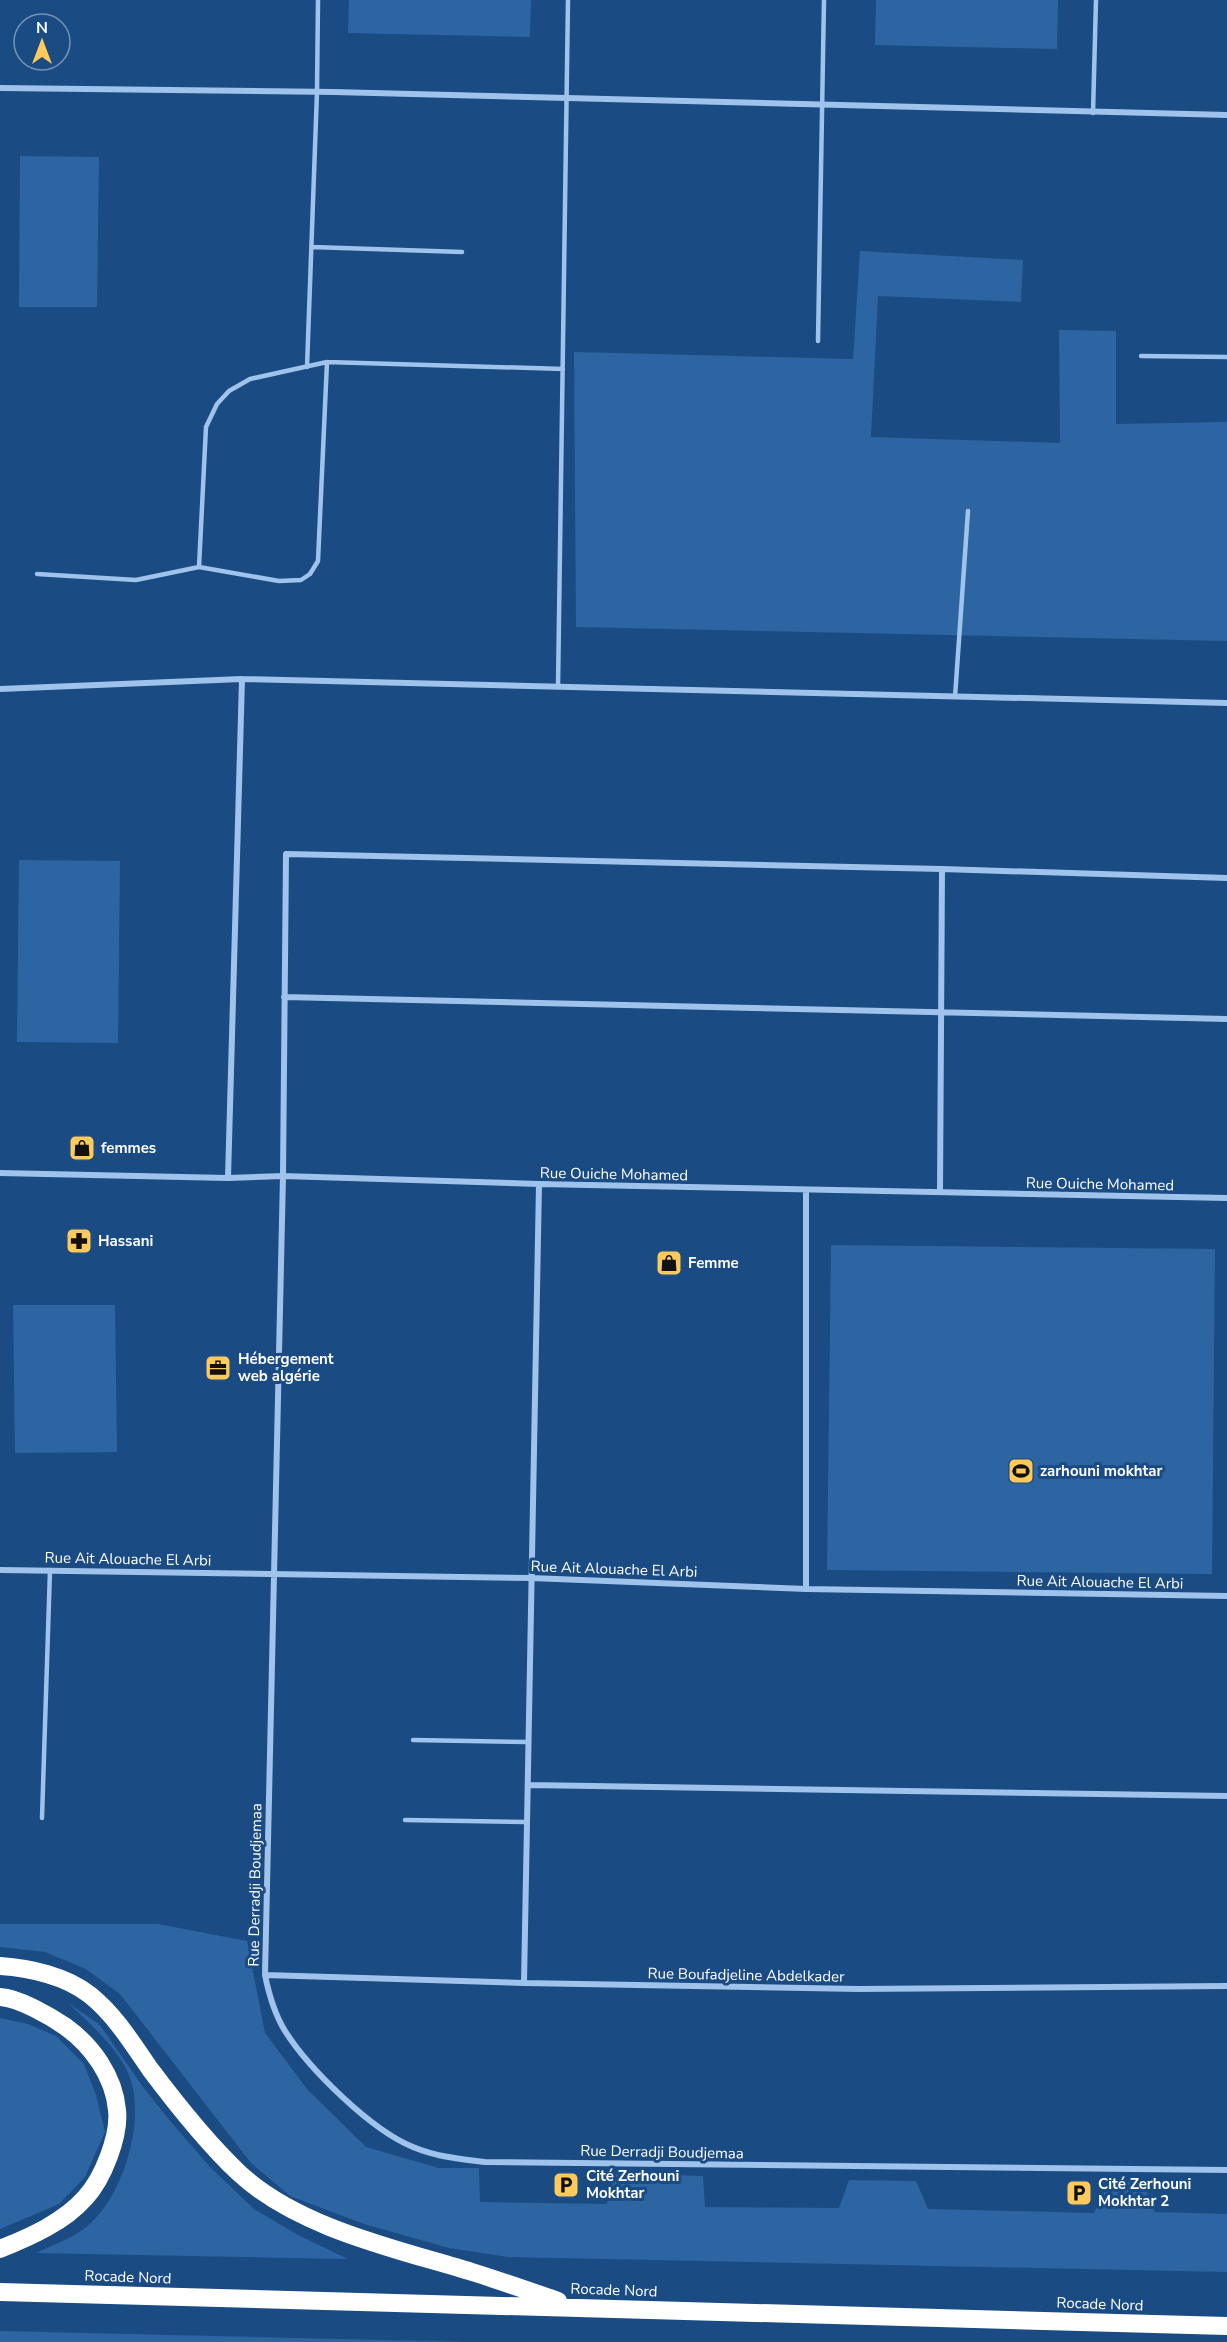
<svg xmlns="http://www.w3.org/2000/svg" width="1227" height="2342" font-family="'Nunito Sans',sans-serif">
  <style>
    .green { fill: #2d65a2 }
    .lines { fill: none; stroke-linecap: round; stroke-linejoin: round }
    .service { stroke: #9fc3eb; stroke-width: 4.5 }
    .minor { stroke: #9fc3eb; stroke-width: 6 }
    .motorway { stroke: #fff; stroke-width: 18 }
    .labels { text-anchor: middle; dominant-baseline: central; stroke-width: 6; stroke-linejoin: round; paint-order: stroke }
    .poi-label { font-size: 15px; font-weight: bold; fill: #fff; stroke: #1a4b83; text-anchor: start }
    .street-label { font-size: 15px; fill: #fff; stroke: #1a4b83 }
  </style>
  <rect width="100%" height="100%" fill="#1a4b83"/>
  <path class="green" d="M349,0h182l-1,37 -182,-4z
    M876,0h182l-1,49 -182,-4z
    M20,156l79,1 -2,150h-78z
    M860,251l163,9 -2,42 -143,-6 -7,141 189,6 -1,-113 57,1v93l111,-2v219l-651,-14 -2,-275 279,7z
    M19,860l101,1 -2,182 -101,-1z
    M831,1245l384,4 -3,325 -385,-4z
    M13,1305h102l2,147 -102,1z
    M0,1924h158l89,17 18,92 42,56 59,58 73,21h40l1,34 127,2 2,-31 94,3 2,31 134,1 10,-28 67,1 12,28 166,4 15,-32h33l13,31 72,2v58l-719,-15 -59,-9 -85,-24 -74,-28 -39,-33 -131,-169 -34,-25 -41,-17 -45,-5z
    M67,2002l33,23 43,62 28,35 39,45 44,42 44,26 50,24 -312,-6c14,-7 32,-13 45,-22 40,-27 64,-105 50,-150 -9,-30 -42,-58 -64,-79z
    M0,2018l28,6 28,12 28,28 12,31 9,37 -20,45 -26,27 -59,25z
    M0,2331l468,11h-468z"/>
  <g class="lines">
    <path class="service" d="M1093,113l3,-113
      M312,247l150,5
      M818,341l6,-341
      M1141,356l86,1
      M307,367l10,-275 1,-92
      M199,567l7,-140 11,-23 12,-13 21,-12 77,-17 236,7
      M37,574l99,6 63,-13 80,14 22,-1 9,-6 8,-13 9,-199
      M558,687l10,-687
      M955,697l13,-186
      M413,1740l114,2
      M42,1818l8,-248
      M405,1820l121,2"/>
    <path class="minor" d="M0,88l334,4 893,23
      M0,689l242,-10 985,24
      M1227,878l-285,-9 -656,-15 -3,322 -18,799c4,20 9,38 20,56 24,38 86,99 128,116 24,10 47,12 72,15l742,8
      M284,997l943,22
      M0,1173l228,5 55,-2 256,8 688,14
      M228,1178l14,-499
      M806,1190v399
      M940,1192l2,-323
      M0,1570l531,8 275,11 421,7
      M529,1785l698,11
      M265,1975l259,8 335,6 368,-3
      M524,1983l15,-799"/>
    <path class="motorway" d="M0,1966c30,2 66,10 90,29 25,20 42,48 60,74 27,36 56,73 89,104 59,55 158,76 233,99 29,9 57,19 86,29
      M0,1997c19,1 50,19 66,30 26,19 48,49 51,83 3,25 -14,69 -32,88 -21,24 -55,39 -85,51
      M0,2292l1227,34"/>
  </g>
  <defs>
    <g id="shop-square" transform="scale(1.35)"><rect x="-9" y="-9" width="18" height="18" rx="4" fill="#fdca5b" stroke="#1a4b83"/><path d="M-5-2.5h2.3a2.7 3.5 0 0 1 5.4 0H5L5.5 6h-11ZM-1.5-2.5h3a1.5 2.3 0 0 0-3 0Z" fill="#111"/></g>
    <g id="pharmacy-square" transform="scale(1.35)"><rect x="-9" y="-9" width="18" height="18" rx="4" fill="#fdca5b" stroke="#1a4b83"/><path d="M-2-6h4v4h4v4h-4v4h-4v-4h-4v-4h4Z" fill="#111"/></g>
    <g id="office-square" transform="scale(1.35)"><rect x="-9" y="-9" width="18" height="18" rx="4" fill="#fdca5b" stroke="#1a4b83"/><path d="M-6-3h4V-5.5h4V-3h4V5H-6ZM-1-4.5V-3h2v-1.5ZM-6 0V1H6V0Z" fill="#111"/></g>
    <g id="stadium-square" transform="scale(1.35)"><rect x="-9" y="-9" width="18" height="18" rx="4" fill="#fdca5b" stroke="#1a4b83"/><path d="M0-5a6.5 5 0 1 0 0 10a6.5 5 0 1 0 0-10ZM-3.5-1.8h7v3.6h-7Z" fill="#111"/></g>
    <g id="parking-square" transform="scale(1.35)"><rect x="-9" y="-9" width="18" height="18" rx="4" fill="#fdca5b" stroke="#1a4b83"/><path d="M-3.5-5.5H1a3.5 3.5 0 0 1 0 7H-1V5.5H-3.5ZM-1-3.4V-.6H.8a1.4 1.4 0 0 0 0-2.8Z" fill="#111"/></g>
  </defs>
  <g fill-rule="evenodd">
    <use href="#shop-square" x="82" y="1148"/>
    <use href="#pharmacy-square" x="79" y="1241"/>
    <use href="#shop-square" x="669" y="1263"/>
    <use href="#office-square" x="218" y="1368"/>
    <use href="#stadium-square" x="1021" y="1471"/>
    <use href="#parking-square" x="566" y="2185"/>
    <use href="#parking-square" x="1079" y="2193"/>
  </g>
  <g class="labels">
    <g class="poi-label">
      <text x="101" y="1148">femmes</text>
      <text x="98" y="1241">Hassani</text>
      <text x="688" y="1263">Femme</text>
      <text x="238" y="1359">Hébergement<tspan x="238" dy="17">web algérie</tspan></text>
      <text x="1040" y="1471">zarhouni mokhtar</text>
      <text x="586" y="2176">Cité Zerhouni<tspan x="586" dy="17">Mokhtar</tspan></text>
      <text x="1098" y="2184">Cité Zerhouni<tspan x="1098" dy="17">Mokhtar 2</tspan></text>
    </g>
    <g class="street-label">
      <text transform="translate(614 1174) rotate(1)">Rue Ouiche Mohamed</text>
      <text transform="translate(1100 1184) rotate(1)">Rue Ouiche Mohamed</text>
      <text transform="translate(128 1559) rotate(1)">Rue Ait Alouache El Arbi</text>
      <text transform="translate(614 1569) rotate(2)">Rue Ait Alouache El Arbi</text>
      <text transform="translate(1100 1582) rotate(1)">Rue Ait Alouache El Arbi</text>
      <text transform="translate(255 1885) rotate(-89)">Rue Derradji Boudjemaa</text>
      <text transform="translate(746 1975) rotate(1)">Rue Boufadjeline Abdelkader</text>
      <text transform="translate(662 2152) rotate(1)">Rue Derradji Boudjemaa</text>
      <text transform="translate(128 2277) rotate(2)">Rocade Nord</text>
      <text transform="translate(614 2290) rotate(2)">Rocade Nord</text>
      <text transform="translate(1100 2304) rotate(2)">Rocade Nord</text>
    </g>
  </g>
  <g transform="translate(42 42)"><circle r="28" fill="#1a4b83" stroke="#7693b5" stroke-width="1.5"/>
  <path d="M0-4.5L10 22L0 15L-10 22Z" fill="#fdca5b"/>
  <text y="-9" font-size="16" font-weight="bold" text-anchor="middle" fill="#ffffff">N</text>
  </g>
</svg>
